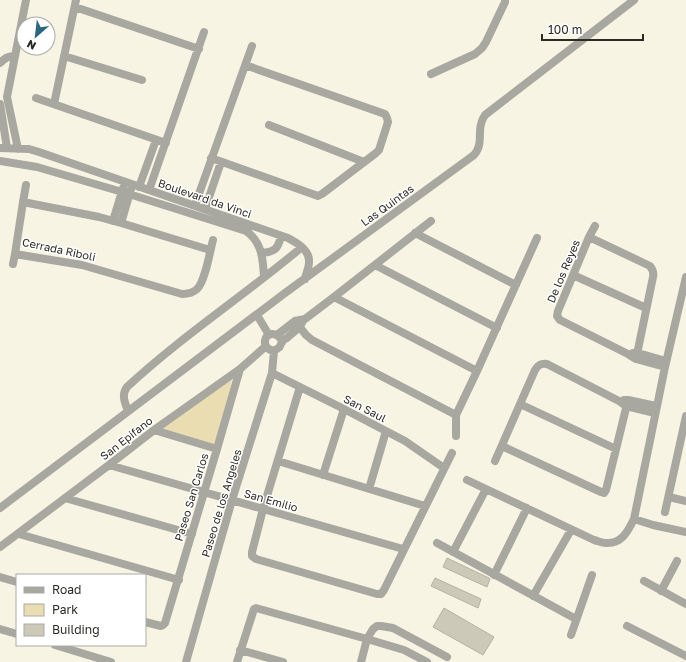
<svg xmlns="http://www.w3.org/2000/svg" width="686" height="662" font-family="'Golos Text',sans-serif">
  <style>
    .green { fill: #e9ddb1 }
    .building { fill: #cdc9b9; stroke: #b6b2a2 }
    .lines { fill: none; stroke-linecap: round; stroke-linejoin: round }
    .minor { stroke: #a8a7a0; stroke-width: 8 }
    .labels { text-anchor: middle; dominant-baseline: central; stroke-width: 3; stroke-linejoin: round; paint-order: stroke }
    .street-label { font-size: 11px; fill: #2c2a24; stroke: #fff }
  </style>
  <rect width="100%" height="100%" fill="#f8f4e3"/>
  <path class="green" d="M232,380l-16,66 -57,-18z"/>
  <path class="building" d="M447,558l42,20 1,1 -3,8 -44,-20z
    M435,578l46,21 -3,9 -47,-22z
    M444,608l50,29 -11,18 -50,-28z"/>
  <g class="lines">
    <path class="minor" d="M75,7l124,42
      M64,56l78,24
      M0,63c5,-5 8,-7 15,-7
      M431,74l44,-20 7,-6 4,-6 19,-40v-2
      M36,98l130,45
      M0,104l7,44
      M54,104l22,-104
      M269,125l95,37
      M0,148l29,1 10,3 249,86c9,5 22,12 21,24 0,6 -3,11 -4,17
      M18,149l-11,-52 19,-97
      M211,158l107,38 4,-2 54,-41 3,-3 9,-28 -1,-4 -2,-4 -140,-49
      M0,161l37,6 92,27 117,37c16,11 17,28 18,46
      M139,187l17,-47
      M149,190l55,-158
      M23,202l3,-17
      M195,205l57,-159
      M205,209l16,-47
      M113,221l10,-33
      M121,223l10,-34
      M415,233l101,52
      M589,237l6,-11
      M210,250l-89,-27 -22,-6 -76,-15 -8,52 67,11 100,29c6,0 11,-1 15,-5 8,-7 13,-38 16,-49
      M261,253c14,-1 17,-4 20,-17
      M13,264l2,-10
      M375,265l122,63
      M573,275l73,33
      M334,297l143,74
      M257,315l12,20
      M295,321l11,14 6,5 144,75
      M277,335l18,-14 10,-2 29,-22 97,-76
      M282,342c-3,-10 -16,-11 -17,-1 -1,6 6,12 12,8 4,-2 3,-4 5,-7 1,-2 3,-3 5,-4 5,-5 12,-9 15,-15
      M633,353h5l28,8
      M636,359l17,-82c1,-4 0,-7 -3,-11l-61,-29 -31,74 -1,5 3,4 68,34 8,5 29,8
      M272,373l72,36 61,32 39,27
      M300,387l-37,122 -11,43v4l4,3 121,35h4l3,-4 68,-137
      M624,400h4l28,6
      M520,404l96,45
      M128,411c-3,-8 -7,-16 -1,-24 55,-51 118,-92 175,-140
      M154,430l63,19
      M456,436v-21l21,-44 60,-133
      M502,446l99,46 3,1 2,-3 22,-90
      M278,461l147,45
      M495,461l40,-91c3,-5 6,-7 12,-6l72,37 7,5 29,7
      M109,465l294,84
      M323,475l21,-66
      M467,480l127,60c4,1 8,3 12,3 16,1 22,-12 28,-24l31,-152 21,-90
      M369,489l17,-58
      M669,497l17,4
      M65,498l127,36
      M0,508l285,-215 189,-138c11,-12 1,-26 11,-40l149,-115
      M665,512l21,-96
      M634,519l19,6 33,7
      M19,534l160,46
      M437,543l139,76
      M0,547l109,-82 45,-35 86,-61 26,-23
      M453,552l33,-63
      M494,575l33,-67
      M0,577l17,5
      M644,581l42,23
      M661,591l16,-30
      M533,596l38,-66
      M145,622l16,4 2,-1 2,-2 52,-174 23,-80
      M627,626l59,30
      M0,629l17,5
      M571,635l21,-60
      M55,645l56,17
      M240,650l43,12
      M186,662l46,-162 40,-127 2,-22
      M237,662l16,-50 1,-3 2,-1 111,31 37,11 23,12
      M361,662l6,-23 6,-10 4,-3h4l12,2 54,29"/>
  </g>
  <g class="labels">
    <g class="street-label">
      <text transform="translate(205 198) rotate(19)">Boulevard da Vinci</text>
      <text transform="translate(387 205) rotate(-36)">Las Quintas</text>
      <text transform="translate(59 249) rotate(12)">Cerrada Riboli</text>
      <text transform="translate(563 271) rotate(-67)">De los Reyes</text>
      <text transform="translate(365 408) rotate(27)">San Saul</text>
      <text transform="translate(126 438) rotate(-38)">San Epifano</text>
      <text transform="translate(191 497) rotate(-73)">Paseo San Carlos</text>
      <text transform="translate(271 500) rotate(16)">San Emilio</text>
      <text transform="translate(221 503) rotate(-73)">Paseo de los Angeles</text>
    </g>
  </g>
  <rect x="16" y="574" width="130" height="72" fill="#ffffff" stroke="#abaaa7"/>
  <rect x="24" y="587" width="20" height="6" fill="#a8a7a0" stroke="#abaaa7"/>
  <text x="52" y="594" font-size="12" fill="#2c2a24">Road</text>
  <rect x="24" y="604" width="20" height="12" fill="#e9ddb1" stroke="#abaaa7"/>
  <text x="52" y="614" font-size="12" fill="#2c2a24">Park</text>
  <rect x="24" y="624" width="20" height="12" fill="#cdc9b9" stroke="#abaaa7"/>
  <text x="52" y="634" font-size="12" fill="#2c2a24">Building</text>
  <g transform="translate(36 36) rotate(208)"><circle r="19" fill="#ffffff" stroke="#abaaa7"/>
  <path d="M0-3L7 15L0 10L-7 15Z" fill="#2b687f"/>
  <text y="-6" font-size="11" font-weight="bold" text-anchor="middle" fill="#2c2a24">N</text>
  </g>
  <path d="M542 34v6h101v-6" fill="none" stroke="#2c2a24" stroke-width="2"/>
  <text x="548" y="34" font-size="12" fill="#2c2a24" stroke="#ffffff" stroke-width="3" paint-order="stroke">100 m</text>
</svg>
